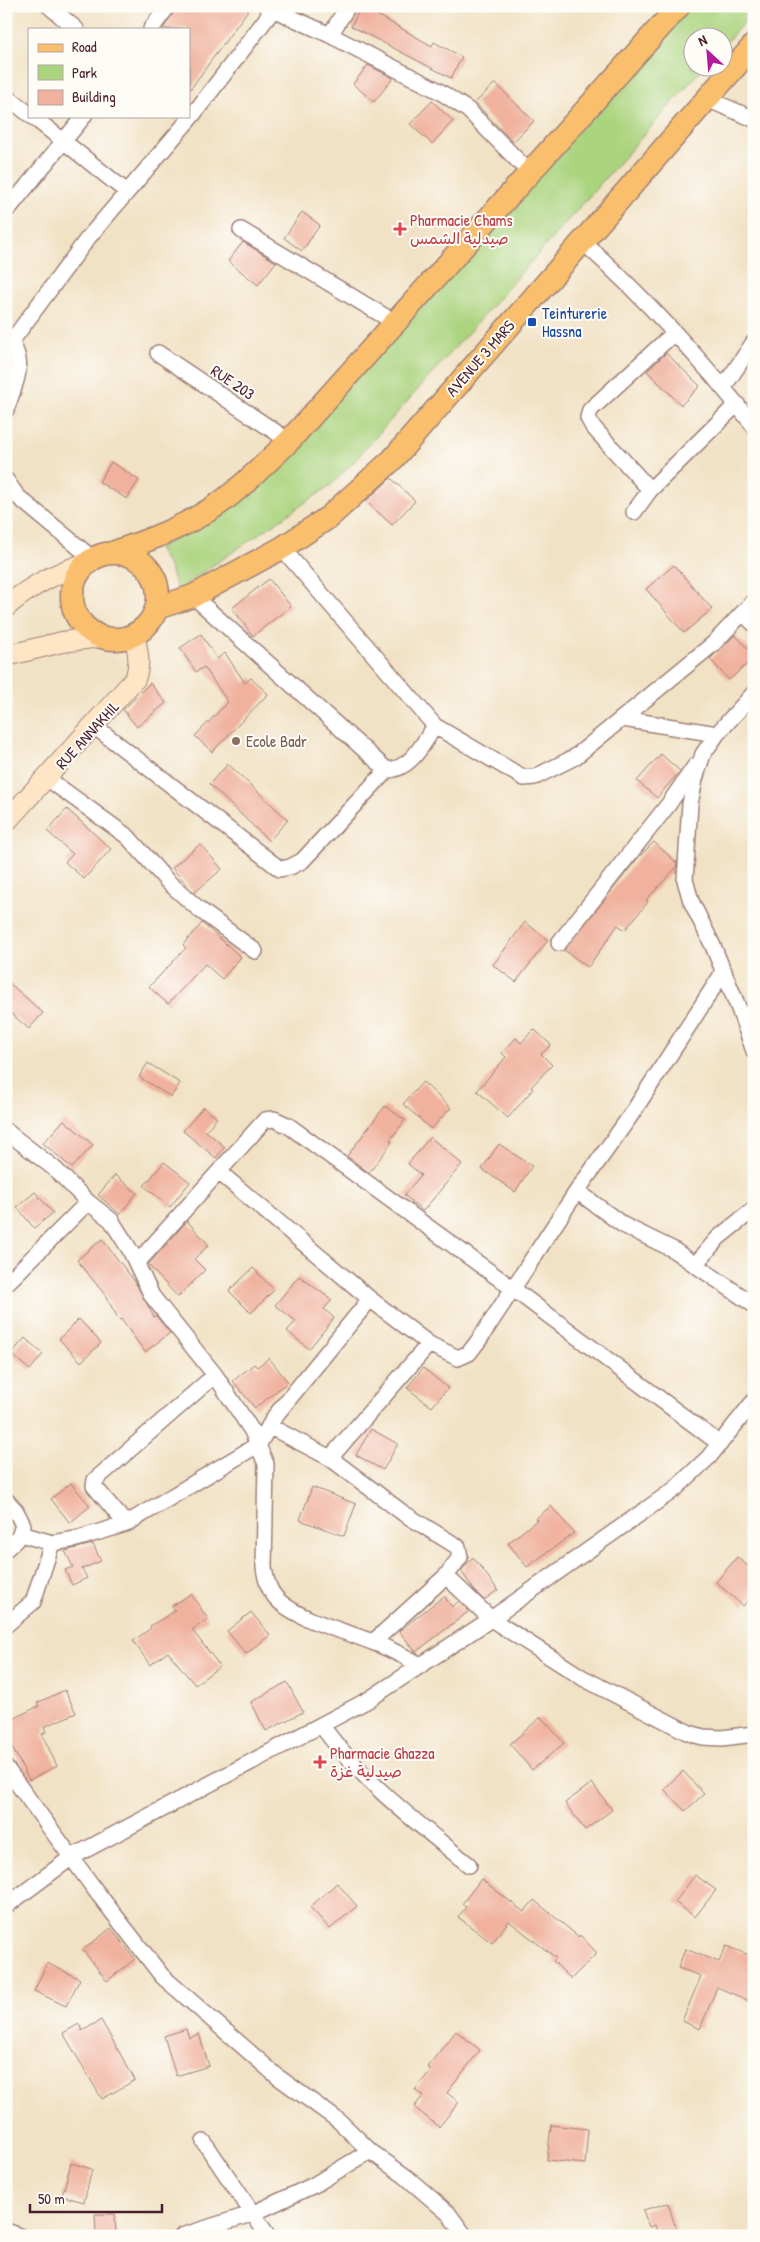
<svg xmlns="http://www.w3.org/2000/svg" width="760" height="2242" font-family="'Patrick Hand','Playpen Sans Arabic',sans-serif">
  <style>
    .green { fill: #abd47f; stroke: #7a7a55 }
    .building { fill: #f0b29f }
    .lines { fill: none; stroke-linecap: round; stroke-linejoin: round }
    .street-casing { stroke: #9e8078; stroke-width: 18 }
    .secondary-casing { stroke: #9e8078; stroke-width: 22 }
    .primary-casing { stroke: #9e8078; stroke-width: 25 }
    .street { stroke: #fff; stroke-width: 15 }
    .secondary { stroke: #fde5c5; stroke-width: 20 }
    .primary { stroke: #f9bf6d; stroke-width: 22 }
    .health-dot { fill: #e0444e; stroke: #fdfcf7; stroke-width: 2 }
    .transit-dot { fill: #1a4fb4; stroke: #fdfcf7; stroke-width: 2 }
    .education-dot { fill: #8d6e63; stroke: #fdfcf7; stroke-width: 2 }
    .labels { text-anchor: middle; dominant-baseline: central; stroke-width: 4; stroke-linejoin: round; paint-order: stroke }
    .health-label { font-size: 16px; fill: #be3a42; stroke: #fdfcf7; text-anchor: start }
    .transit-label { font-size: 16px; fill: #164399; stroke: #fdfcf7; text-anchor: start }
    .street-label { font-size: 16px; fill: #4a1f2b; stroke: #fdfcf7 }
    .education-label { font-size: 16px; fill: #785e54; stroke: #fdfcf7; text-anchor: start }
  </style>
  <rect width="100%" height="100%" fill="#fdfcf7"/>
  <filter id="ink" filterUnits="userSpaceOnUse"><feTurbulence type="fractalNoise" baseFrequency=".02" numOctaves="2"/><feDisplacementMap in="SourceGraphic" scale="10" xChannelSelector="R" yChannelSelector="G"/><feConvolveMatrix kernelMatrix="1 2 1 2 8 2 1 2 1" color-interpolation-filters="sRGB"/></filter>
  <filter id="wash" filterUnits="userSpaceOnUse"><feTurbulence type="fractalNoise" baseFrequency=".0096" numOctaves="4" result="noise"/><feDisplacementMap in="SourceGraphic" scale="20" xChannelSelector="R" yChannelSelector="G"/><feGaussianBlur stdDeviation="1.12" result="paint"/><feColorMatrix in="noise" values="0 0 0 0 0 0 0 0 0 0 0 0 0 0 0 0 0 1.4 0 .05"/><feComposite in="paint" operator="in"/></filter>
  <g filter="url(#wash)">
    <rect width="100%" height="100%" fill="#f1e2c5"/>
    <path class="green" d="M688,6h66v5l-31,35 -1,-8h-30v30h11l-354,399 -18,18 -154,105 -7,-21 -12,-21 60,-34z"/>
    <g id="blocks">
      <path class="building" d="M177,6h74l-62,85v-62h-26z
        M362,6l70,40 2,-4 28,15 -11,21 -100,-52z
        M368,65l25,13 -19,24 -21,-18z
        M495,83l39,38 -21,21 -38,-39z
        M432,101l21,20 -21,23 -22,-20z
        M302,212l18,13 -18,26 -18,-13z
        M243,242l33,20 -18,23 -30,-24z
        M666,353l34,33 -19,19 -34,-34z
        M111,462l28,18 -12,19 -28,-17z
        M391,478l24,23 -23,24 -26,-24z
        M674,565l38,44 -28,24 -38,-44z
        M269,579l22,27 -38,30 -21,-28z
        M201,634l16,25 8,-6 20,30 6,-5 17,16 -56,58 -17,-16 33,-34 -24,-35 -8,5 -16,-24z
        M735,635l19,20v3l-25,22 -19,-21z
        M150,683l16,20 -29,24 -14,-17z
        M661,754l19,17 -23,27 -20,-17z
        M228,764l60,56 -19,21 -60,-57z
        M67,809l44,40 -27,30 -19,-17 8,-8 -26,-23z
        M654,842l23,21 -1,5 -30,32 2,2 -23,28 -7,-5 -30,42 -24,-17 74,-92z
        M200,844l22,25 -28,24 -22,-25z
        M525,922l23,18 -32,42 -23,-17z
        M202,923l39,34 -19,22 -17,-15 -37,40 -19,-17 37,-39 -3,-3z
        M6,980l37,33 -14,16 -23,-20z
        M534,1029l17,16 -10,9 11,11 -21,22 2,2 -25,29 -31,-27 29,-34 -4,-4 14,-15 5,5z
        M148,1063l32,20 -9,14 -32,-20z
        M423,1082l28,26 -20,21 -28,-25z
        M385,1106l20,14 -15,20 2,2 -23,31 -22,-17z
        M203,1107l14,11 -11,13 19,16 -9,11 -33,-27z
        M64,1120l29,25 -21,23 -29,-25z
        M430,1137l32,27 -39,47 -19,-16 17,-20 -13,-11z
        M499,1144l33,22 -17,26 -33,-23z
        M164,1162l26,20 -20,25 -26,-21z
        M115,1175l22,18 -17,21 -22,-19z
        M35,1192l18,21 -19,15 -17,-21z
        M187,1221l22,24 -15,14 11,11 -27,27 -30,-32z
        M102,1239l33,43 19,35 2,-1 14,17 -25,19 -24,-33 -2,1 -14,-25 -28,-35z
        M253,1268l21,22 -23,23 -22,-22z
        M299,1276l33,24 -8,9 10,9 -25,31 -22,-18 9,-10 -21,-16z
        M79,1319l22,24 -20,19 -22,-23z
        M25,1338l18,16 -13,16 -19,-16z
        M269,1358l19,24 -33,26 -22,-27 21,-17 3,3z
        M423,1368l25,20 -16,19 -25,-19z
        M371,1429l27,15 -15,26 -27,-15z
        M71,1483l19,23 -20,17 -19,-24z
        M312,1487l44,17 -12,32 -44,-16z
        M551,1506l23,27 -47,34 -19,-24 29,-23 -2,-1z
        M93,1544l8,17 -19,8 5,9 -15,7 -7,-15 8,-3 -8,-16z
        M473,1557l25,33 -14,10 -10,-10 -13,-19z
        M737,1557l17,14v23l-11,12 -27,-24z
        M191,1594l17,25 -16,11 28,36 -25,19 -27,-33 -18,13 -17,-24 18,-13 -1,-2 25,-15 -3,-5z
        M444,1596l8,11 7,-6 10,10 -53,41 -17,-21z
        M251,1612l19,23 -24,19 -19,-23z
        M287,1682l16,30 -37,19 -15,-29z
        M65,1690l11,23 -32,14 2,5 -4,2 15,32 -28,14 -17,-33 -2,1 -4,-8v-18l33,-16 -2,-3z
        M541,1717l23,26 -32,27 -22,-26z
        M683,1771l21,23 -19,17 -21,-22z
        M592,1783l20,27 -27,20 -20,-27z
        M695,1875l21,15 -21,27 -20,-15z
        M481,1879l43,33 10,-12 45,37 1,-2 17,18 -26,26 -18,-18 3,-3 -47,-37 -17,22 -34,-26 8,-10 -4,-3z
        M337,1883l20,23 -27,23 -20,-22z
        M111,1928l24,31 -28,22 -24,-31z
        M726,1946l28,11v46l-37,-16 -17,42 -18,-8 19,-45 -23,-8 7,-19 34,13z
        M47,1963l33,16 -14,27 -32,-15z
        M101,2020l34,60 -33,19 -39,-66 16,-9 3,7z
        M186,2029l3,9 10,-4 10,32 -33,10 -12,-40z
        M456,2031l24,19 -33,43 12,9 -20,25 -25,-20 9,-11 -8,-6 16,-20 -4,-3z
        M551,2125l37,4 -3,35 -38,-4z
        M71,2163l21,6 -8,33 -22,-6z
        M668,2203l8,26 -18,5 -3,-9 -6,2 -6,-17z
        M95,2214h20l1,22h-20z"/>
    </g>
  </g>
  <g filter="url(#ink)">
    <use href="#blocks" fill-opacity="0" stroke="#9e8078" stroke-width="1"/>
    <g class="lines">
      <g class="street-casing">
        <path id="street" d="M49,6l27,23
          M266,6l64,29 109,56 29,19 62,63
          M151,29l17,-23
          M330,35l18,-29
          M6,96l23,18
          M707,99l47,20
          M32,116l95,76
          M6,210l4,-3 74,-91
          M241,230l153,92
          M582,241c62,56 120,119 172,185
          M6,337c23,24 9,46 0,73
          M11,342l77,-104 104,-122 81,-106
          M158,353l131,88
          M723,388l31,-46
          M6,480l11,16 76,63
          M650,490l-57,-63 -5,-9 2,-8 84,-77
          M634,512l16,-22 87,-86
          M282,548l153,178 89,52 11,-1 40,-20 138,-113 41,-43
          M193,596l194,174c24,0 36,-27 48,-44
          M743,613l11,11
          M754,693l-37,41 -14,20 -8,25 -5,25 -5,76 6,21 22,45 26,63 15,42
          M623,719l94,15
          M94,726l186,143 10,-2 12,-6 85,-91
          M48,779l80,58 40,45 32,28 55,41
          M559,943l109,-138 27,-39
          M6,1131l49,38 33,33 23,18 19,30 22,46 63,79 37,56 14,33 -2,103c2,14 5,25 16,35 24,20 63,28 92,40 17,6 33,15 49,23
          M219,1172l151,127 59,45 29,14 11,-5 10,-13 98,-149 54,-76 93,-144
          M577,1191l46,34 49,24 82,56
          M137,1263l128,-143 9,-1 15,7 223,162 208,156
          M695,1265l23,-27 36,-29
          M6,1284l82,-82
          M269,1426l61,32 73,55 55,34 2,10 -14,19 -73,66
          M330,1458l99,-114
          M6,1500l10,11 7,14 -4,12 -13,12
          M126,1524l-32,-38 1,-6 120,-105
          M21,1534l31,9 24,-4 50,-15 133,-80 16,-28 95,-117
          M446,1576l45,43 92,59 54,28 52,27 14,4 19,1 32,-4
          M6,1625l27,-23 19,-59
          M321,1725c41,56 95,97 148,140
          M6,1768l90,123 66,85 116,101 61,44 31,30 35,25 43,37 17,23
          M6,1906l66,-49 296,-157 123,-81 184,-130 34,-32 45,-56
          M204,2142l64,94
          M6,2231l14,5
          M182,2236l72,-23 60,-28 56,-34"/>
      </g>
      <g class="secondary-casing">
        <path id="secondary" d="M6,607c24,-21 51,-35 81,-44
          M6,656l56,-14 38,-5
          M6,822l129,-143c6,-16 3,-28 -1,-44"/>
      </g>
      <g class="primary-casing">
        <path id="primary" d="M112,553c38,-13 75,-27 108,-50 25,-18 47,-41 69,-62l390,-435
          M72 596a43 43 0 1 1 86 0a43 43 0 1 1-86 0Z
          M157,608l36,-12 89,-48 47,-31 63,-57 362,-415"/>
      </g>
      <use href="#street" class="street"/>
      <use href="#secondary" class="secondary"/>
      <use href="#primary" class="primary"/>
    </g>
  </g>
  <g class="health-dot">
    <path d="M397.5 221.5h5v5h5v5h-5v5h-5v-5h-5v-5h5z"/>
    <path d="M317.5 1754.5h5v5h5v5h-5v5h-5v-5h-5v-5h5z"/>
  </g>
  <rect class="transit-dot" x="527" y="317" width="10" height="10" rx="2.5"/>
  <circle class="education-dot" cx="236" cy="741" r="5"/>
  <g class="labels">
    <g class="health-label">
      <text x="410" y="220">Pharmacie Chams<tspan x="410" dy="18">صيدلية الشمس</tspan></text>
      <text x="330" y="1753">Pharmacie Ghazza<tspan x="330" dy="18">صيدلية غزة</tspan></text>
    </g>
    <g class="transit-label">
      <text x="542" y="313">Teinturerie<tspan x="542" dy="18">Hassna</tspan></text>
    </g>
    <g class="street-label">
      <text transform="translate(480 358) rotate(-49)">AVENUE 3 MARS</text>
      <text transform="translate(233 382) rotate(34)">RUE 203</text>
      <text transform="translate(87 735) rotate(-48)">RUE ANNAKHIL</text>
    </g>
    <g class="education-label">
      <text x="246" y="741">Ecole Badr</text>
    </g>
  </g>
  <rect width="760" height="2242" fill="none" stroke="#fdfcf7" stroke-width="25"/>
  <rect x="28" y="28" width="162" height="90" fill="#fdfcf7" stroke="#b5a4a5"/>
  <rect x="38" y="44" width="25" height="8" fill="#f9bf6d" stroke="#b5a4a5"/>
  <text x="72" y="52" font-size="15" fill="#4a1f2b">Road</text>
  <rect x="38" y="65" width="25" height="15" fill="#abd47f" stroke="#b5a4a5"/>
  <text x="72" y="78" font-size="15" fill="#4a1f2b">Park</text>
  <rect x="38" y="90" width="25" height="15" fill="#f0b29f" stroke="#b5a4a5"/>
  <text x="72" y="102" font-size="15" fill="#4a1f2b">Building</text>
  <g transform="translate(708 52) rotate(334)"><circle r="24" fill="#fdfcf7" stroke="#b5a4a5"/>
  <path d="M0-4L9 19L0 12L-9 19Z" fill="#b5179e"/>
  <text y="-8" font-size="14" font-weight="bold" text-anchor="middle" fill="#4a1f2b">N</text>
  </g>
  <path d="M30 2204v8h132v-8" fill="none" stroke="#4a1f2b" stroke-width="2.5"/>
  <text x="38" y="2204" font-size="15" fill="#4a1f2b" stroke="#fdfcf7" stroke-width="4" paint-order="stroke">50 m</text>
</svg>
